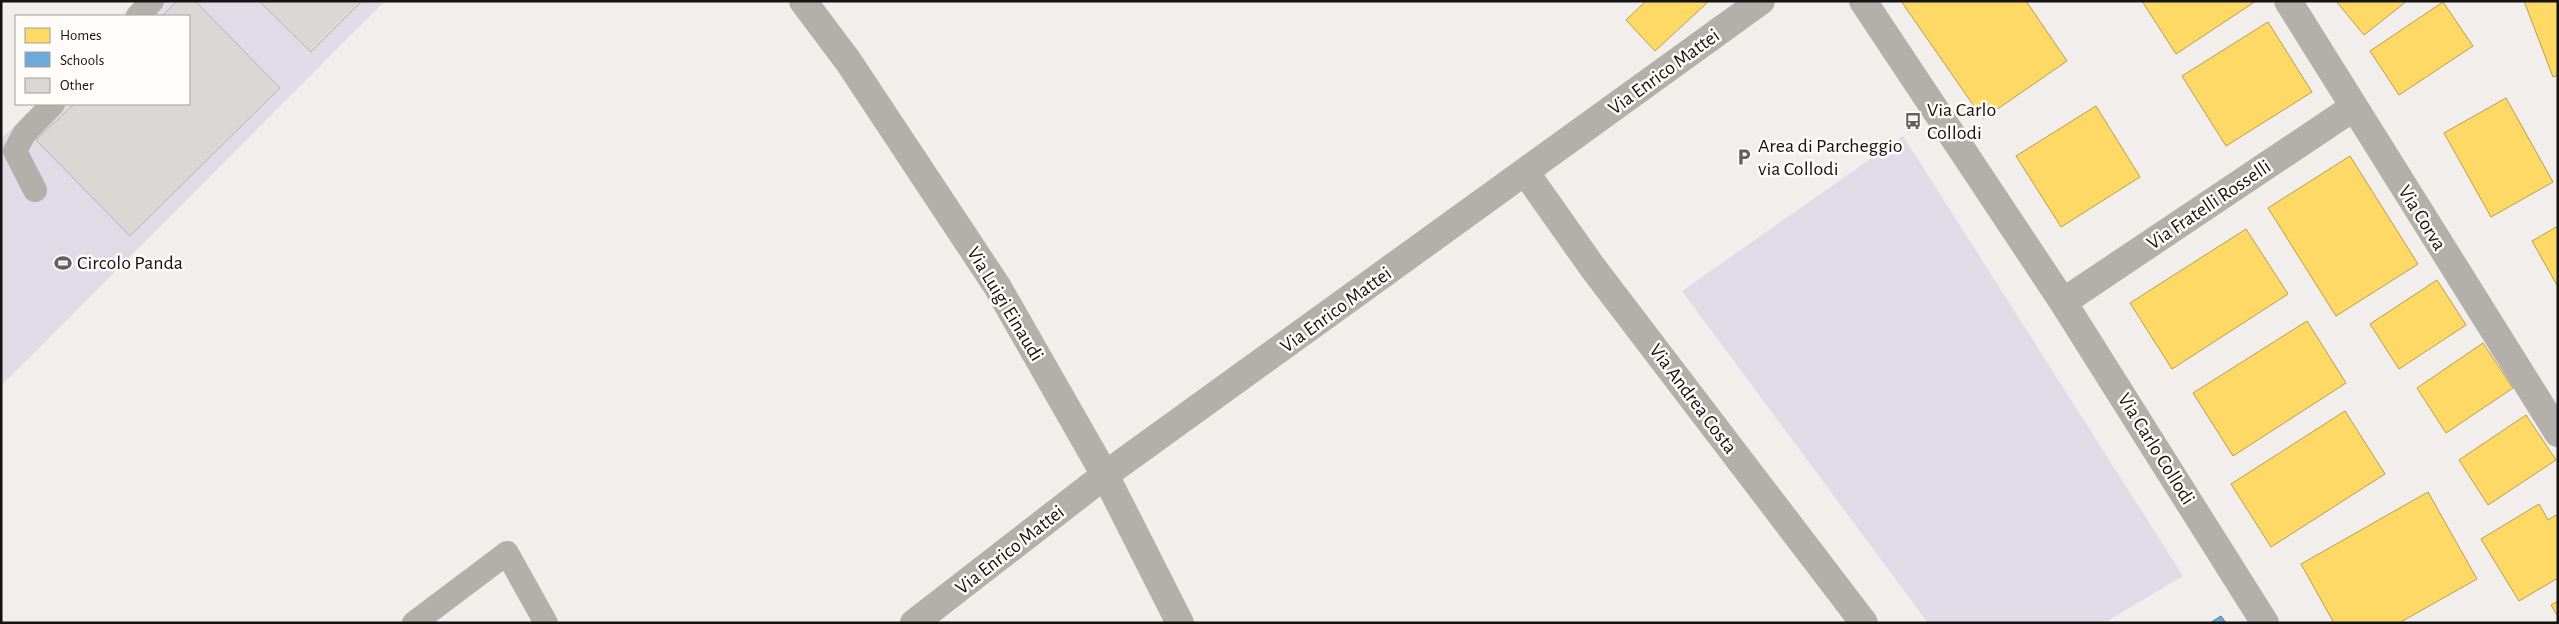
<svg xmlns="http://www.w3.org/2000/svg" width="2559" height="624" font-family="'Alegreya Sans',sans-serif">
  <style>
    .green { fill: #e1dbe7 }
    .homes { fill: #ffd966; stroke: #b99e4d }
    .schools { fill: #6fa8dc; stroke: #547b9f }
    .building { fill: #dad7d5; stroke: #b7b5b3 }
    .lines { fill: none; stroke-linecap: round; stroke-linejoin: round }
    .service { stroke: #b3afaa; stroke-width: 24 }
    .minor { stroke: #b3afaa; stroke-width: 28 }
    .tertiary { stroke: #b3afaa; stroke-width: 28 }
    .labels { text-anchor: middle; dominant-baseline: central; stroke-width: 5; stroke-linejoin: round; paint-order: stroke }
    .street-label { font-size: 20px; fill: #151312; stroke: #fffcf9 }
    .poi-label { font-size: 20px; fill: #151312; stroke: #fffcf9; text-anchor: start }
  </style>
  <rect width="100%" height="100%" fill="#f1eeeb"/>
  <path class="green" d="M137,1h248l-384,385v-247l35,-35h153v-88h-67z
    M1903,136l280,440 -79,47h-176l-246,-332z"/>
  <path class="homes" d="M1646,1h62v1l-53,49 -29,-31z
    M1901,1h125l41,60 -84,58z
    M2142,1h114l-80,53z
    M2336,1h71l-43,34z
    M2524,1h34v74l-5,2z
    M2443,2l30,44 -74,49 -29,-44z
    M2268,22l44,70 -86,54 -44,-70z
    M2506,98l47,84 -62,35 -47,-84z
    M2096,106l44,71 -79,50 -45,-71z
    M2350,156l68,108 -82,52 -68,-108z
    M2558,226v61l-26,-46z
    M2246,229l42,65 -116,75 -42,-66z
    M2437,280l29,45 -67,44 -29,-45z
    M2307,321l39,62 -113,73 -40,-63z
    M2483,343l30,45 -67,45 -29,-45z
    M2345,411l40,63 -114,73 -40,-63z
    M2526,415l30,45 -68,45 -29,-45z
    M2428,492l49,87 -78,44h-65l-33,-59z
    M2539,504l9,16 10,-6v64l-39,23 -38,-62z
    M2558,601v16l-7,-12z"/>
  <path class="schools" d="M2221,616l5,7h-16z"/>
  <path class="building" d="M177,1h18l85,87 -150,148 -94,-96 38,-36h115v-88h-27z
    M259,1h101l1,1 -50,50z"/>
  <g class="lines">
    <path class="service" d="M138,16l14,-15
      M35,190l-20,-39 9,-17 29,-30
      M414,623l93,-70 39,70"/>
    <path class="minor" d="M1863,1l200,301 202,321
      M1526,173l67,95 271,355
      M2063,302l291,-195
      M1105,475l656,-474"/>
    <path class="tertiary" d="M803,1l45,60 149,225 108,189 75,148
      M2288,1l270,432
      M914,623l191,-148"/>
  </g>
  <defs>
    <g id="bus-bare" transform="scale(1.35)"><path d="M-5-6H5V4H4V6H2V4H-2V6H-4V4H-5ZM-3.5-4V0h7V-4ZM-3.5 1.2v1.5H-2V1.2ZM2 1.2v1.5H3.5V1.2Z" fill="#62605e" stroke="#fffcf9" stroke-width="2.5" paint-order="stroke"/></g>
    <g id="parking-bare" transform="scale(1.35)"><path d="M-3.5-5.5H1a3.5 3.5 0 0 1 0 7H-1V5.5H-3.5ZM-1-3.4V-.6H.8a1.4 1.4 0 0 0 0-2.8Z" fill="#62605e" stroke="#fffcf9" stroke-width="2.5" paint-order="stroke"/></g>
    <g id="stadium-bare" transform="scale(1.35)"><path d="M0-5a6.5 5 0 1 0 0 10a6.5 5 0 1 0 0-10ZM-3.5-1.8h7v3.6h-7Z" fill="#62605e" stroke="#fffcf9" stroke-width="2.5" paint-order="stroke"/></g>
  </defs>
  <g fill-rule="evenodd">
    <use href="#bus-bare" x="1913" y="121"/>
    <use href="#parking-bare" x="1744" y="157"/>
    <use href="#stadium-bare" x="63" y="263"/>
  </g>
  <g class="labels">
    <g class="street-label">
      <text transform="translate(1664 72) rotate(-36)">Via Enrico Mattei</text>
      <text transform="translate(2209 205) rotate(-34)">Via Fratelli Rosselli</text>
      <text transform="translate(2422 218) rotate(58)">Via Corva</text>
      <text transform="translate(1005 304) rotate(59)">Via Luigi Einaudi</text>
      <text transform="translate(1336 310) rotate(-36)">Via Enrico Mattei</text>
      <text transform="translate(1693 399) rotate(53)">Via Andrea Costa</text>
      <text transform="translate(2156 449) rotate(58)">Via Carlo Collodi</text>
      <text transform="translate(1010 550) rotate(-38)">Via Enrico Mattei</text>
    </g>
    <g class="poi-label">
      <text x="1927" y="110">Via Carlo<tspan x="1927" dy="23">Collodi</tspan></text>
      <text x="1758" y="146">Area di Parcheggio<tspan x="1758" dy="23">via Collodi</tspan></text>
      <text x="77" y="263">Circolo Panda</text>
    </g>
  </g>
  <rect width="2559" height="624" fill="none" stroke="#151312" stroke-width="5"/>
  <rect x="15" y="15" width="175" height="90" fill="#fffcf9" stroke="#a19f9d"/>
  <rect x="25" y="28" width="25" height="15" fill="#ffd966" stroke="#a19f9d"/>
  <text x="60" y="40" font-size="15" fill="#151312">Homes</text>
  <rect x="25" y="52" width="25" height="15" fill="#6fa8dc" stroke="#a19f9d"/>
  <text x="60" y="65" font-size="15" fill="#151312">Schools</text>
  <rect x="25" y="78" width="25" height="15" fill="#dad7d5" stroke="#a19f9d"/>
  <text x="60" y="90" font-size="15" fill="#151312">Other</text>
</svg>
